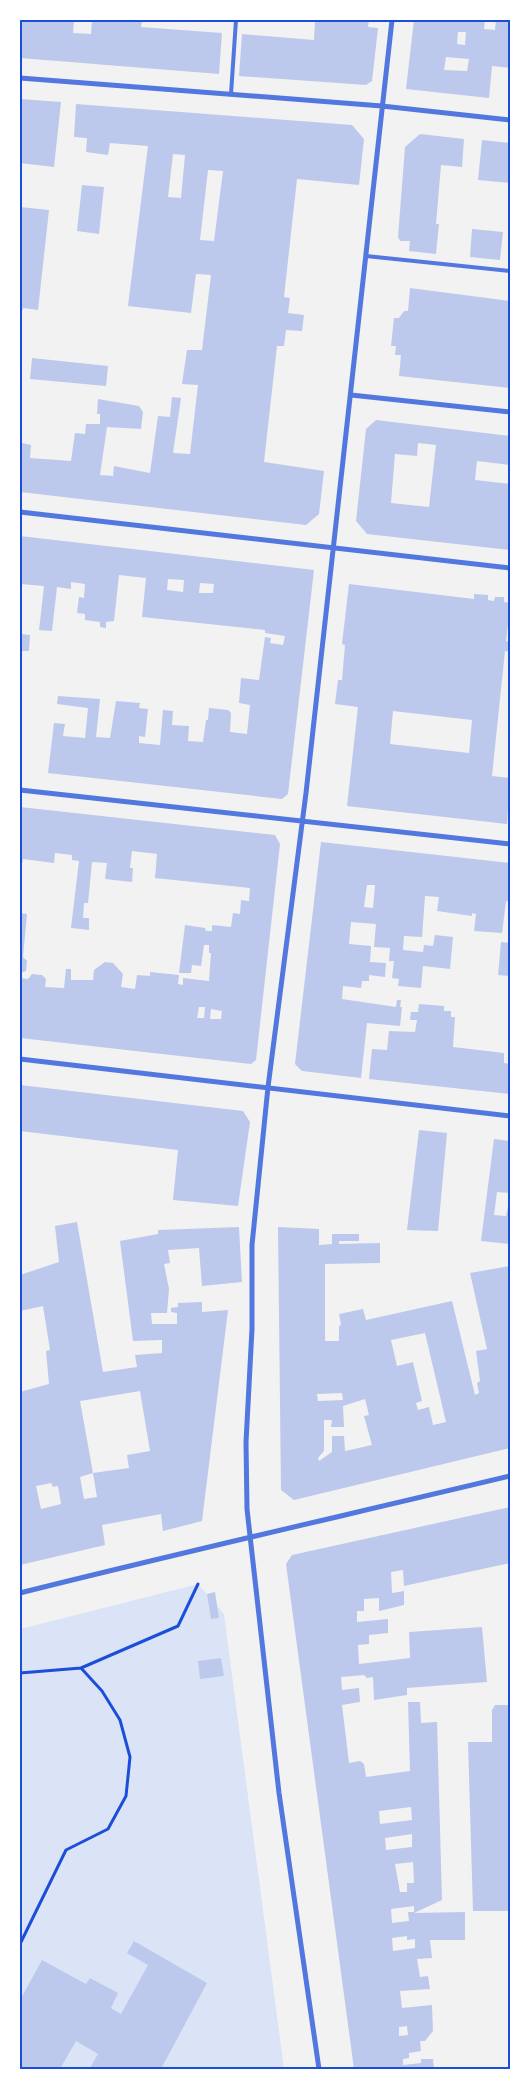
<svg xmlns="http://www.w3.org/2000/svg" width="530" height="2089" font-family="Commissioner,sans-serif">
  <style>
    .green { fill: #dbe4f7 }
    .building { fill: #bdc9ec; fill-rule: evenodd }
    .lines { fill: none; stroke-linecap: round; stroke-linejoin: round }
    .path { stroke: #1d4ed8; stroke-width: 3 }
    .service { stroke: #5277de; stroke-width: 4 }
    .minor { stroke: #5277de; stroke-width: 5 }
    .neatline { fill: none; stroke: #1d4ed8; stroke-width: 2 }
  </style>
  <rect width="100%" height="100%" fill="#f2f2f2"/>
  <path class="green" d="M198,1584l26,30 60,455h-264v-440z"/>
  <path class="building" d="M20,20h54l-1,13 18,1 1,-14h50l-1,7 81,6 -3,41 -199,-16z
    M315,20h54l-1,7 10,1 -6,53 -6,4 -127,-9 3,-42 72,6z
    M414,20h71l-1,9 11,1 1,-10h14v48l-18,-2 -3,32 -83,-9zM458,32h8l-1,13 -8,-1zM446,57l23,2 -2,12 -23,-1z
    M20,99l41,3 -7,65 -34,-4z
    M76,104l276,21 12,14 -5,46 -62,-6 -13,118 6,1 -2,15 16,2 -2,16 -16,-1 -2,16h-7l-13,116 60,9 -5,43 -13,11 -286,-33v-55h2v6l9,2 -1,13 41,3 4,-28 10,1 1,-10h14v-10h-3l1,-15 41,7 4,6 -2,17 -34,-2 -7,48 13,1 1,-10 36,7 8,-57 12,1 2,-20 9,1 -8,55 17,1 8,-69 -16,-1 5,-34h15l9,-75 -15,-1 -5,39 -63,-7 20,-160 -38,-3 -2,12 -22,-3 1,-14 -13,-1zM173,154l12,1 -4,43 -13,-1zM208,170l15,1 -9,70 -14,-1z
    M420,134l44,5 -2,28 -21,-2 -5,59h3l-3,30 -27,-3 1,-10h-10l-2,-4 7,-90z
    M482,140l28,3v40l-32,-3z
    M82,185l22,2 -5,47 -22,-3z
    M20,207l29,3 -11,100 -15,-2v2h-3z
    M472,229l31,3 -3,28 -30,-3z
    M410,288l100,13v87l-111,-12 2,-21h-6l1,-9h-5l3,-28h5l5,-7h4z
    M32,358l76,8 -2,20 -76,-7z
    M376,420l134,16v29l-33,-4 -2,19 35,4v66l-143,-16 -11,-13 10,-92zM418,443l18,2 -7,62 -38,-4 4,-49 22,2z
    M20,536l294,34 -26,224 -6,5 -234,-26 6,-50 11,1 -2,12 22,2 3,-30 -31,-4 1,-8 42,3 -4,38 14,1 6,-37 24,2 -1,5 9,1 -3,28 -6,-1v7l21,2 3,-35 10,1 -1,14 17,1 -1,15 15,1 3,-22h2l1,-12 19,2 3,3 -1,19 17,2 3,-29 -11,-2 2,-25 18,2 6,-43 6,1 -1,5 13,2 2,-9 -20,-3v-3l-123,-13 4,-39 -27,-3 -5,46 -8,1v6l-6,-1v-5l-15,-2v-6l-8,-1 2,-16 5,1 1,-14 -14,-2v7l-14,-2 -5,44 -13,-1 5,-44 -24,-2zM168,579l16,1 -1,12 -16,-2zM200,583l14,1 -1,9h-14z
    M349,584l125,15v-5l14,1v5l6,1 1,-4h9v5l6,1v21h-2l-2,17 4,1v10l-5,-1 -13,125 18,2 -3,46 -160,-18 11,-99 -23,-3 3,-24h4l3,-35 -3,-1zM393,711l79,9 -3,33 -79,-9z
    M20,634l10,1 -1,16h-9z
    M20,807l255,28 5,9 -24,216 -5,4 -231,-26v-60l8,1 4,-5 10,1 4,4 -1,8 19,1 2,-19h5v11h22l1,-10 11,-8 8,1 10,11 -2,13 14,2 2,-14 13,1v-4l29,3 -1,9 5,1v-7l26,3 2,-28h-2v-8h-5l-3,21 -9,-1 -1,8h-12l6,-48 20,3 1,3h6v-6l19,2 2,-14 7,1 1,-14 8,1 1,-13 -95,-10 2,-24 -25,-3 -2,17h3l-1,14 -27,-3 2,-16 -15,-1 -4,41h-4l-1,15h6v12l-18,-2 8,-67 -7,-1v-5l-17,-2 -1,10 -31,-4 -3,14zM199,1007h6l-1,11h-7zM211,1009l11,2 -1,8h-11z
    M321,842l189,21v39l-4,-1 -4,32 -28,-2 2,-17 -4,-1v3l-35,-5 2,-14 -14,-1 -3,41 -18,-1 -1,14 20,2 1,-7 9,1 2,-11 18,2 -3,32 -27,-3 -2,22 -23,-2 1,-7 -7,-1 2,-17h-5l1,-13 -16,-1 2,-23 -25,-2 -2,22 22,2 -1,16 16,1 -1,14 -16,-2v6h-7l-1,7 -18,-2 -1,13 54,8 1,-7h4l-1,7h2l-2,19 -33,-3 -6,55 -59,-7 -7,-7zM367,885h8l-2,23 -9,-1z
    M20,913l7,1 -4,43 4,4 -1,10 -6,2z
    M501,942l9,1v33l-12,-1z
    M419,1004l25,2v5h7v6h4l-2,30 51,6v10l6,1v30l-141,-15 3,-30 15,1 2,-19 26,1 2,-12h-7l1,-8h7z
    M20,1085l223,26 7,11 -12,84 -65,-6 5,-50 -158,-19z
    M419,1130l28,3 -9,98 -31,-1z
    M494,1139l16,2v52l-13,-1 -3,23 12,1 4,-20v48l-29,-3z
    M77,1222l26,150 34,-5 -2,-12 27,-2v-13l-29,1 -13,-100 38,-7v-4l81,-3 3,55 -40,4 -3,-38 -31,2 2,13 -6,1 5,25 -2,24h-16l1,11h25v-11l-6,-1v-4l7,-1v-4l24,-1v10l26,-2 -26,211 -39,10 -2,-17 -59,11 3,20 -85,20v-173l29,-8 -3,-33 4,-1 -7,-44 -23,5v-36l39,-13 -4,-36zM140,1391l10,60 -23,4 2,13 -36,5 4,24 -13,2 -4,-22 13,-4 -13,-72zM51,1483l2,4 5,-1 3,18 -20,5 -5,-23z
    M278,1227l41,2v16l13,-1v-10h27v7h-20v3l41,-1v20l-55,1v77h14v-15l2,-1 -2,-11 24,-5 3,11 86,-19 23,94 4,-2 -2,-10 3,-2 -4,-30 11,-2 -17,-76 40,-7v182l-216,52 -13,-10zM425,1333l21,89 -13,3 -4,-18 -11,3 -2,-7 6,-2 -9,-39 -16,4 -6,-26zM342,1393l1,7 -25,1 -1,-7zM365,1399l4,16 -5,1 8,29 -27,6 -1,-15h-12v16l-13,9 -1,-3 6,-7v-31h8l-1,7h13l-1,-21z
    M510,1507v56l-106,23 -1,-16 -12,2 1,21 12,-2v14l-25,6v-13l-15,1v12h-7v11l31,-3v14l-19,2v9l-11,1 1,19 51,-6 -1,-26 73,-5 5,55 -80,6v7l-33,5 -1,-23 -6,1 -3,-3 -23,2 1,13 17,-2 1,14 -18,3 7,58 11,-2 4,3 2,13 44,-6 -2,-69h12l1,21 16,-1 5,178 -28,13 51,-1v28h-35l2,18 -15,1 3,18 8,-1 2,13 -30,2 2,17 30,-3 1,26 -8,10h-5l1,10 -12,2v5l-6,1v6l18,-2v-4h12l1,10h-80l-68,-505 6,-9zM411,1807l1,13 -32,4 -1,-13zM412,1834v13l-26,3 -1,-12zM413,1862l1,21h-7v9h-7l-5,-28zM414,1906v6h-6l1,9 -17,2 -1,-14zM407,1936v4l8,-1v9l-22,3 -1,-13zM407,2026l1,9 -9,1v-9z
    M215,1592l4,26 -8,1 -4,-25z
    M221,1658l3,18 -24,3 -2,-18z
    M495,1705h15v206h-37l-5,-169h24v-32z
    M134,1941l73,42 -46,86h-69l-2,-1 8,-14 -22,-13 -16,28h-40v-69l22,-40 44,24 4,-6 28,15 -7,15 10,6 27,-49 -21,-12z"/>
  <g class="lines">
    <path class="path" d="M20,1673l61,-5 97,-42 20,-42
      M20,1944l46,-94 42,-21 18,-33 4,-39 -10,-37 -18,-29 -21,-23"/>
    <path class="service" d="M231,94l5,-74
      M366,256l144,15"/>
    <path class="minor" d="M20,78l362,28 128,14
      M351,395l159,17
      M20,512l490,56
      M20,790l490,54
      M20,1059l490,57
      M20,1593c163,-41 327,-78 490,-117
      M319,2069l-40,-276 -32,-284 -1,-67 6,-113v-84l16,-158 38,-294 86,-773"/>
  </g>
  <rect width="530" height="2089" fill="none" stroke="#ffffff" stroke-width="42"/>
  <rect x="21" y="21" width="488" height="2047" class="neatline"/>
</svg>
